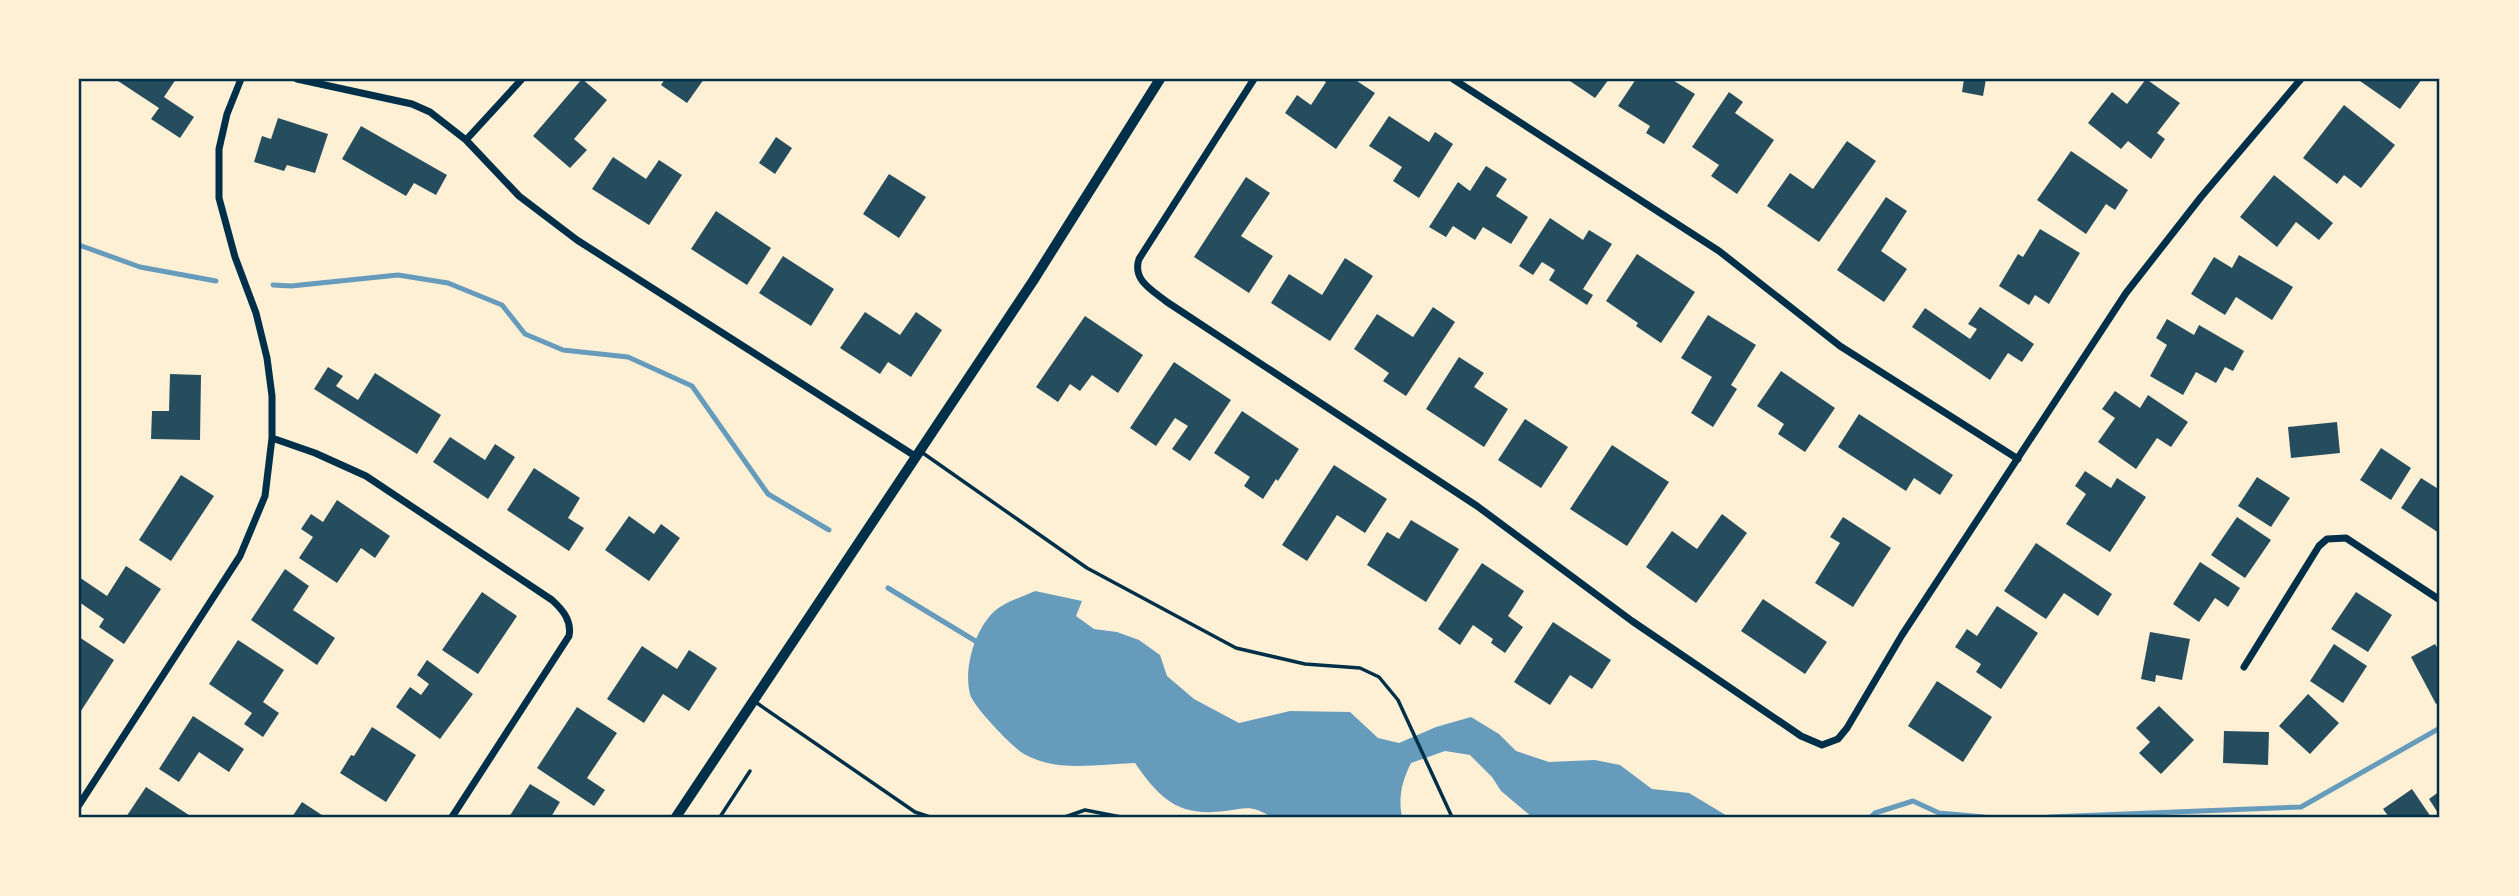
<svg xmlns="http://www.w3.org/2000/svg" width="2519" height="896" font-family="'Varela Round',sans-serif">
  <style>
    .water { fill: #669bbc }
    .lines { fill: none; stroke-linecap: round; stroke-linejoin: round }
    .stream { stroke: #669bbc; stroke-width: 5 }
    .building { fill: #264d5e }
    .path { stroke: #003049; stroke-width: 3.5 }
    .service { stroke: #003049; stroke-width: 3.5 }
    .minor { stroke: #003049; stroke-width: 7 }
    .secondary { stroke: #003049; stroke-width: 10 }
    .neatline { fill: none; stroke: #003049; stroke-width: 2.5 }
  </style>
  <rect width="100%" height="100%" fill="#fdf0d5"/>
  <path class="water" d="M1035,591l47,10 -6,15 18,13 23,3 22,8 21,15 7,21 27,23 45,24 51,-12 60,1 28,26 21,5 37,-16 35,-10 28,17 17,17 33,11 46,-2 25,5 32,24 37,4 40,24h-197l-31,-26 -9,-14 -22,-22 -25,-4 -34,12c-9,18 -13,34 -9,54h-130c-23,-12 -22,-9 -47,-6 -47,6 -65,-12 -90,-48 -37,1 -77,10 -111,-9 -11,-6 -52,-49 -54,-60 -6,-23 3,-58 19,-77 11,-14 31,-19 46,-26z"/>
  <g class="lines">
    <path class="stream" d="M79,245l61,22 76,14
      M273,285l18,1 107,-11 50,8 54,22 23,29 38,16 65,7 64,29 76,108 61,36
      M888,588l94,57
      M1871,817l4,-4 38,-12 26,12 45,4
      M2049,817l252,-10 139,-79"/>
  </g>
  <path class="building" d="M115,79h61l-12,18 30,20 -14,21 -29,-19 8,-11z
    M582,79l25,21 -33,39 13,11 -17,18 -37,-32z
    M665,79h39l-17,24 -26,-18z
    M1322,79h32l21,14 -39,56 -51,-36 12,-18 14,10 15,-23z
    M1567,79h42l-14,19z
    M1636,79h35l24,15 -31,50 -18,-11 4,-7 -32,-20z
    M1964,79h22l-3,17 -21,-4z
    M2146,79l34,24 -23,30 8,6 -14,20 -23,-18 -7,8 -33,-26 24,-31 15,12z
    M2362,79h60l-22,30 -40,-28z
    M1729,92l14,10 -8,11 39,27 -37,54 -26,-18 8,-11 -27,-18z
    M2344,105l51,40 -34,43 -17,-13 -7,9 -34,-26z
    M1389,116l40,26 6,-10 18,12 -34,54 -26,-17 9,-14 -33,-21z
    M278,118l50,16 -13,39 -28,-8 -3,6 -30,-9 8,-26 9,3z
    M361,126l86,49 -11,20 -22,-12 -8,13 -64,-37z
    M776,137l16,11 -17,26 -16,-11z
    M1847,141l29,20 -57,81 -52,-36 23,-33 23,16z
    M2071,151l57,39 -13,20 -9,-6 -20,30 -49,-34z
    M613,157l33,22 13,-19 23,15 -33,50 -57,-36z
    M1486,166l21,13 -11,17 32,21 -17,27 -28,-17 -8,13 -22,-14 -7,11 -17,-10 29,-45 12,9z
    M889,174l37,23 -27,41 -36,-24z
    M2274,175l59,48 -14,17 -23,-18 -19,25 -37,-30z
    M1246,177l24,16 -29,43 32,20 -24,37 -55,-36z
    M1886,197l21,14 -26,40 26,18 -23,33 -47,-32z
    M716,211l55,37 -24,37 -56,-36z
    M1550,218l33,22 6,-10 23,14 -29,45 10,6 -6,10 -38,-25 6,-10 -13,-8 -9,13 -14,-9z
    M2040,229l40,24 -31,51 -14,-9 -6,10 -30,-19 19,-32 5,3z
    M1637,254l58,38 -34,51 -25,-17 2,-3 -32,-22z
    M2239,255l54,32 -21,33 -36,-23 -11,18 -34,-21 23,-37 18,11z
    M783,256l51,33 -23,37 -52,-33z
    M1345,258l28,18 -43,65 -59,-38 18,-29 33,21z
    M1433,307l22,15 -49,74 -23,-15 6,-8 -35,-24 23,-35 36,23z
    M1980,307l54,37 -12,18 -14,-9 -18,27 -78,-53 13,-19 45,31 7,-10 -9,-5z
    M865,312l35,23 16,-23 26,18 -31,47 -23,-15 -8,12 -40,-26z
    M1708,315l48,30 -25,40 6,4 -24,38 -22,-14 21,-36 -31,-19z
    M1085,316l58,39 -25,38 -26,-18 -12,16 -10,-7 -12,18 -22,-15z
    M2167,319l27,16 5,-10 45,26 -11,20 -8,-4 -9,16 -20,-11 -13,23 -33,-19 17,-31 -11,-7z
    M1459,357l25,16 -10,14 34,22 -24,38 -58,-38z
    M1174,362l57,38 -41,61 -18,-12 16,-23 -13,-8 -19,28 -26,-18z
    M328,367l15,9 -7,10 22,14 17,-27 66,42 -24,39 -103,-65z
    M1781,371l54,37 -30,44 -27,-18 6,-10 -27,-18z
    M170,374l31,1 -1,65 -49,-1 1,-28h17z
    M2115,391l25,17 8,-13 40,27 -17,25 -14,-9 -21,31 -38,-27 17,-24 -13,-9z
    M1242,411l57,38 -21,32 -2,-2 -13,20 -19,-13 6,-9 -36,-24z
    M1859,414l94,61 -13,20 -26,-17 -8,13 -68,-44z
    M1525,419l43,28 -27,41 -43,-28z
    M2337,422l3,31 -49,5 -3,-31z
    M450,437l35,23 10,-16 20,13 -27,42 -55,-37z
    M1612,445l57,37 -42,64 -57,-37z
    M2381,448l30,20 -20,32 -31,-20z
    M1334,465l53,34 -22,34 -28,-18 -30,46 -25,-16z
    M534,468l46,30 -12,20 16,10 -15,23 -62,-41z
    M2085,471l26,17 6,-10 29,19 -36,55 -44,-28 20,-30 -11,-8z
    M181,475l33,21 -43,65 -32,-21z
    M2257,477l33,21 -19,29 -33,-21z
    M2421,478l19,12 -1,43 -38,-25z
    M337,500l53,36 -15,22 -14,-10 -24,35 -38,-25 14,-21 -12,-8 10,-15 12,8z
    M1722,514l25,19 -51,70 -50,-36 26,-36 25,18z
    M629,516l25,18 7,-10 19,14 -31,43 -44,-31z
    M1843,517l48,31 -38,59 -38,-24 25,-40 -10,-6z
    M2237,517l34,23 -26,38 -34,-23z
    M1411,520l48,29 -33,53 -59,-37 20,-33 12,7z
    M2036,543l76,51 -14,22 -34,-23 -18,26 -42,-28z
    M2200,562l40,26 -12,19 -13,-9 -16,24 -26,-18z
    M1482,563l42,28 -16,25 15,11 -18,26 -14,-10 2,-4 -20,-14 -13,20 -22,-16z
    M126,566l35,23 -37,55 -25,-17 5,-8 -25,-17v-25l28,19z
    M285,569l24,17 -16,24 42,28 -18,27 -66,-45z
    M482,592l35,24 -39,58 -36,-24z
    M2356,592l36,23 -24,37 -37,-23z
    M1763,599l64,43 -22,32 -64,-43z
    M1997,606l41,27 -37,56 -25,-17 5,-8 -26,-17 12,-18 10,7z
    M1553,622l58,38 -19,29 -22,-14 -20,30 -36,-23z
    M2150,632l40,7 -8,41 -26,-5 -1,7 -14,-3z
    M79,637l35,23 -35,54z
    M238,640l46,30 -21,32 16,11 -16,24 -19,-13 8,-11 -43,-29z
    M2334,644l33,22 -24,37 -33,-22z
    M2435,644l5,9v48l-4,3 -25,-47z
    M642,646l35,23 12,-19 28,18 -28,43 -26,-17 -19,29 -37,-24z
    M427,660l46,34 -33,45 -44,-32 14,-20 11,8 8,-11 -12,-9z
    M1937,681l55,36 -29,45 -55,-36z
    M2308,694l31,29 -29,31 -31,-28z
    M2159,706l35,34 -33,34 -22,-21 11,-11 -14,-14z
    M577,707l40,26 -30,45 18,12 -11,16 -57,-38z
    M193,716l51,33 -15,23 -30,-20 -20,30 -20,-13z
    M372,727l44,28 -30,47 -46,-29 11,-18 3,1z
    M2224,731l45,1 -1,33 -45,-2z
    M530,784l30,18 -9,15h-42z
    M146,787l46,30h-66z
    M2412,789l19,28h-42l-6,-8z
    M2440,791v25l-11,-17z
    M302,802l23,15h-33z"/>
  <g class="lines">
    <path class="path" d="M720,817l30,-46"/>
    <path class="service" d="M920,451l167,117 149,80 69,16 55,4 19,9 19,23 54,117
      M754,701l161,111 15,5
      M1065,817l20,-7 36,7"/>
    <path class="minor" d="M297,79l115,25 18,8 36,28 53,56 58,44 338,216
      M1254,79l-115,180c-7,21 13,31 28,43l310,204 155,115 169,115 21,9 16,-6 9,-11 55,-93 224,-342 75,-96 100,-118
      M1453,79l266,172 121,95 178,113
      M466,140l56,-61
      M272,438l43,15 51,23 186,124c11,10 20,21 17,36l-117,181
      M2244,667l75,-121 8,-7 19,-1 94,62
      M79,805l161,-249 25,-60 7,-58v-42l-5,-38 -11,-45 -21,-56 -16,-59v-49l8,-35 14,-35"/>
    <path class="secondary" d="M676,817l357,-536 127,-202"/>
  </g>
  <rect width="2519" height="896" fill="none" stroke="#fdf0d5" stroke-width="161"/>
  <rect x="80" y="80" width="2358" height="736" class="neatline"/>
</svg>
